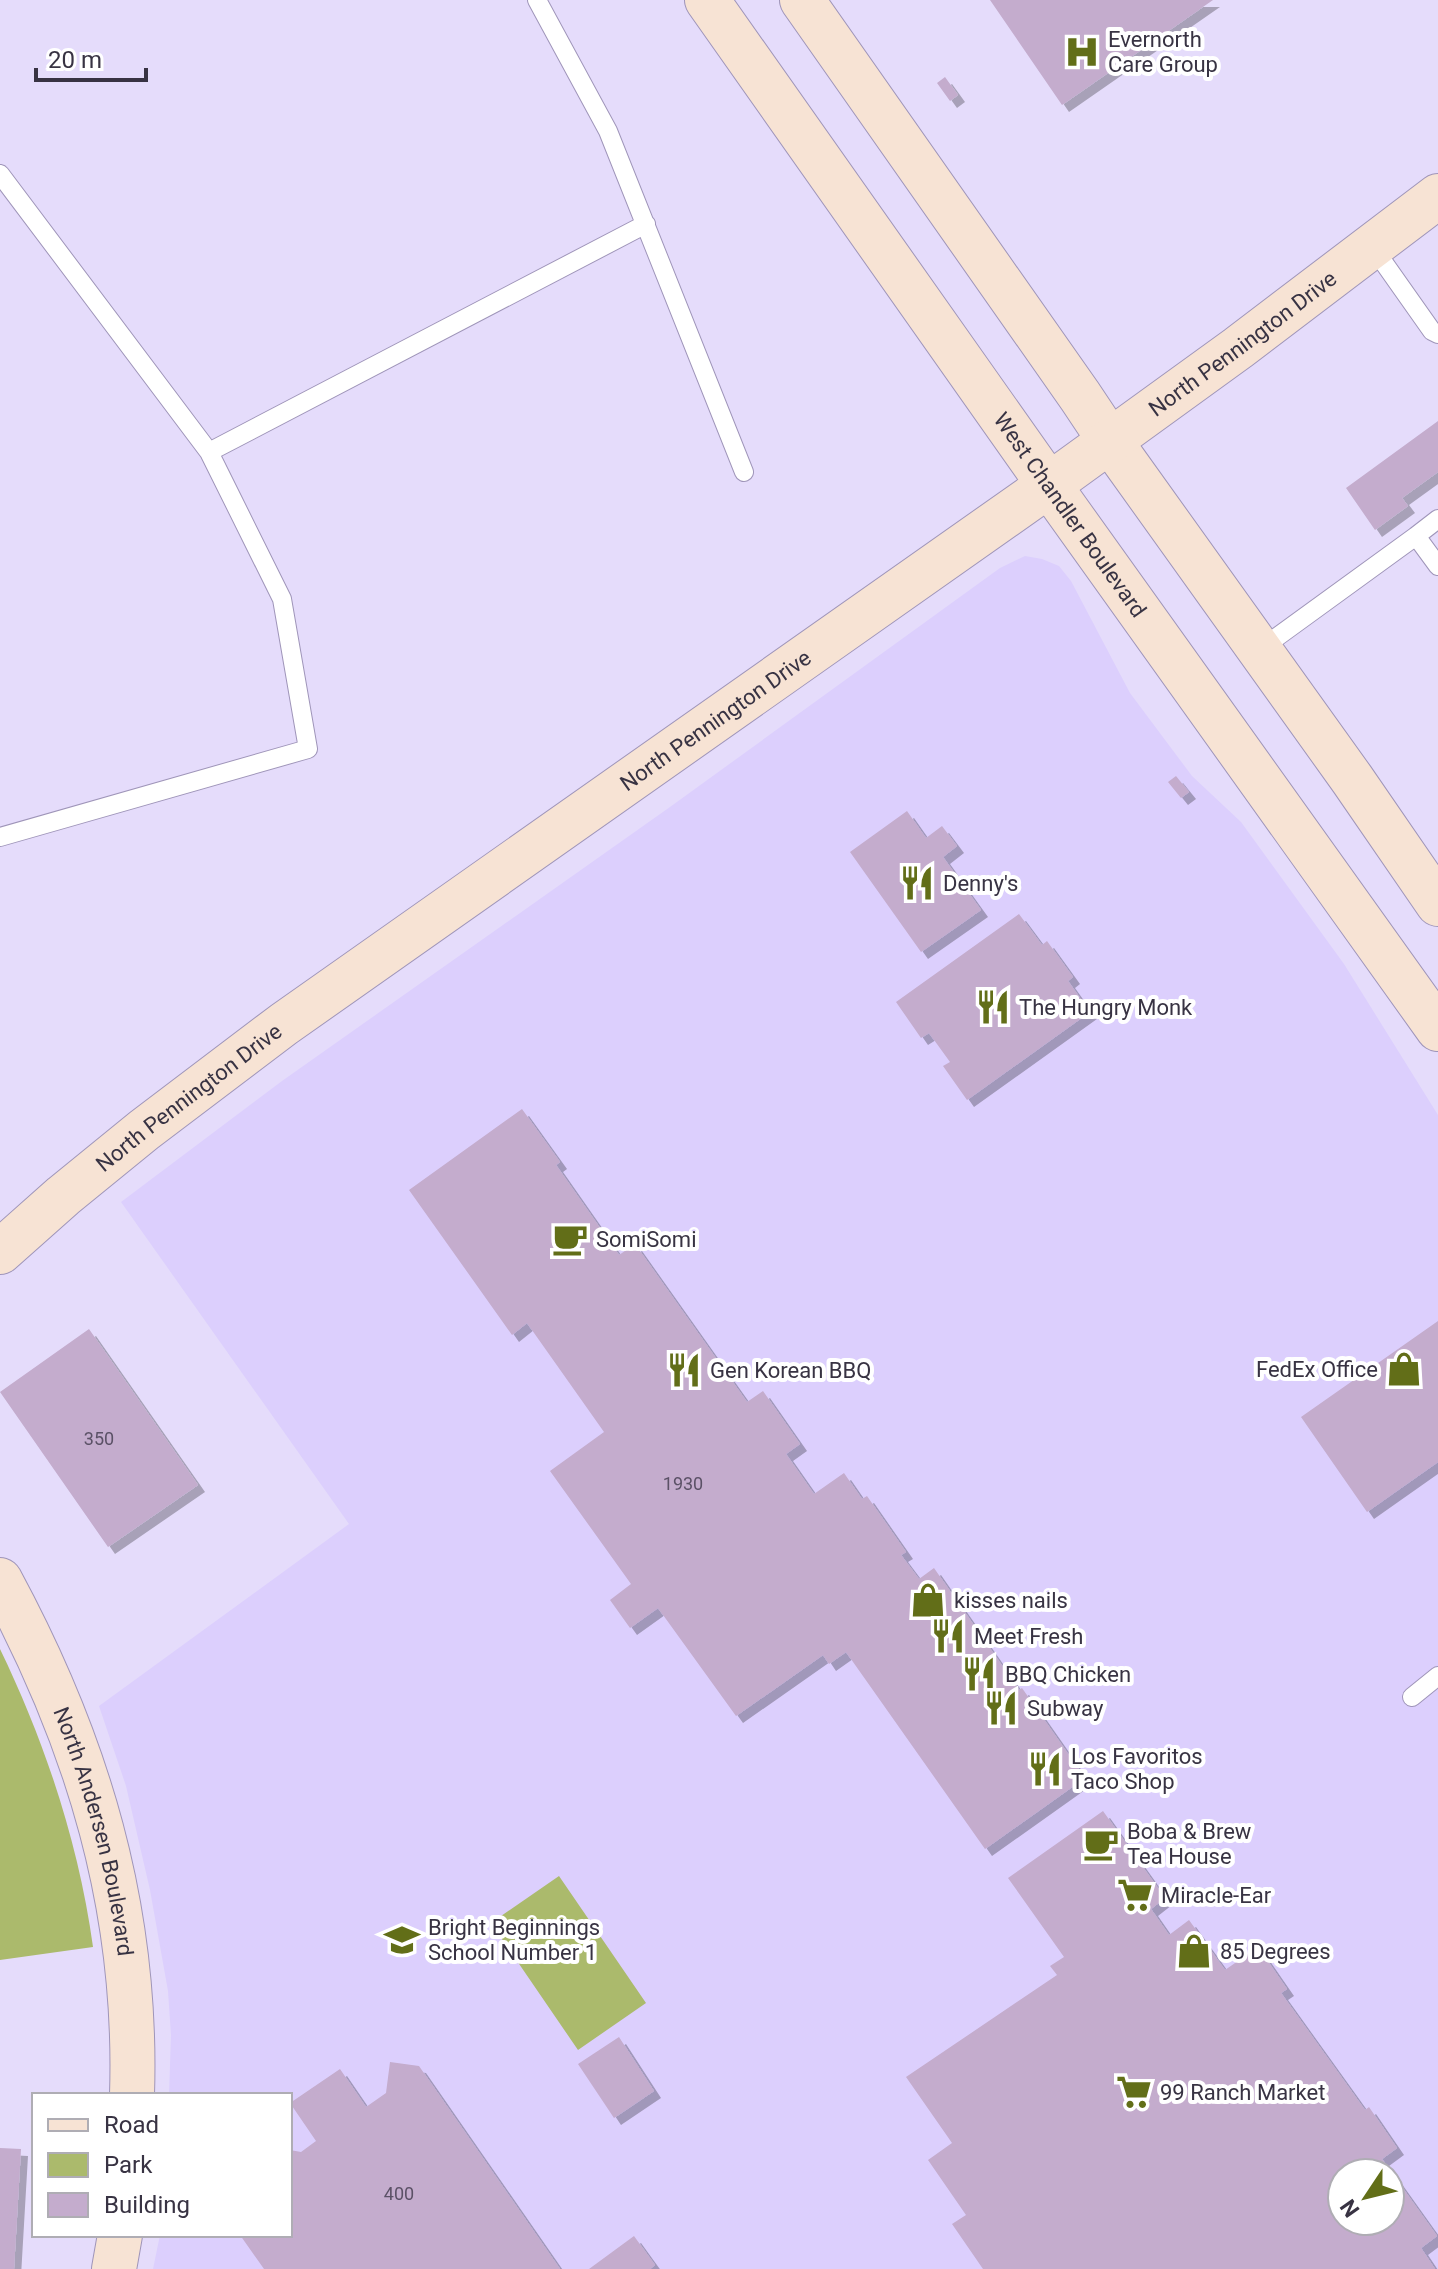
<svg xmlns="http://www.w3.org/2000/svg" width="1438" height="2269" font-family="Roboto,sans-serif">
  <style>
    .built { fill: #dccffd; fill-rule: evenodd }
    .green { fill: #abba6c }
    .building { fill: #c4accd; fill-rule: evenodd; filter: url(#shadow) }
    .lines { fill: none; stroke-linecap: round; stroke-linejoin: round }
    .lane-casing { stroke: #9f95b9; stroke-width: 20 }
    .secondary-casing { stroke: #9f95b9; stroke-width: 46 }
    .lane { stroke: #fff; stroke-width: 18 }
    .secondary { stroke: #f7e3d4; stroke-width: 44 }
    .labels { text-anchor: middle; dominant-baseline: central; stroke-width: 8; stroke-linejoin: round; paint-order: stroke }
    .number-label { font-size: 18px; fill: #5b5166 }
    .poi-label { font-size: 22px; fill: #383343; stroke: #fff; text-anchor: start }
    .street-label { font-size: 22px; fill: #383343; stroke: #fff }
  </style>
  <defs>
    <filter id="shadow"><feDropShadow dx="7" dy="7" stdDeviation="0" flood-color="#0004"/></filter>
  </defs>
  <rect width="100%" height="100%" fill="#e5dcfb"/>
  <path class="built" d="M1025,556l17,3 17,7 12,15 59,112 62,83 49,46 103,142 94,151v1154h-1285l7,-34h130v-140h-121l2,-60 -3,-44 -18,-101 -24,-104 -27,-80 250,-182 -228,-322 161,-121 388,-274 330,-239zM1342,2173h48v48h-48z"/>
  <path class="green" d="M0,1649c45,93 79,195 93,298l-93,13z
    M559,1876l87,127 -68,47 -87,-127z"/>
  <path class="building" d="M990,0h223l-151,105z
    M945,77l13,18 -8,6 -13,-18z
    M1438,421v51l-36,26 6,8 -33,24 -29,-42z
    M1176,776l13,16 -8,6 -13,-16z
    M907,811l19,27 16,-12 15,20 -14,11 38,53 -60,42 -71,-100z
    M1019,914l23,31 5,-4 26,36 -5,4 22,31 -123,88 -24,-34 7,-4 -21,-29 -8,5 -25,-36z
    M522,1109l38,53 -4,3 63,90 16,-11 112,158 16,-11 37,53 -14,10 28,40 30,-21 18,26 5,-3 39,56 -5,3 18,24 15,-11 85,122 3,-2 63,90 -100,71 -139,-197 -17,12 -6,-9 -87,61 -78,-108 -28,20 -20,-28 21,-16 -81,-113 54,-39 -77,-109 -15,12 -103,-145z
    M1438,1321v141l-71,50 -66,-95z
    M89,1329l109,156 -90,62 -108,-155z
    M1103,1811l62,87 -14,11 18,26 20,-15 36,50 33,-23 29,42 -6,4 84,117 4,-3 28,41 -15,11 55,77 -16,12 14,21h-452l-31,-45 14,-9 -38,-55 24,-17 -46,-66 151,-102 -7,-9 14,-9 -56,-79zM1342,2173h48v48h-48z
    M619,2037l35,54 -40,27 -36,-54z
    M390,2062l29,4 141,203h-296l-24,-34h50v-85l11,2 15,-11 -26,-38 50,-34 26,38 20,-14z
    M0,2148l21,1 -7,120h-14z
    M634,2236l21,29 -5,4h-61z"/>
  <g class="lines">
    <g class="lane-casing">
      <path id="lane" d="M537,0l71,131 136,341
        M0,174l209,278 73,147 26,150 -308,88
        M1372,246l60,85 6,3
        M209,452l437,-228
        M1416,536l22,-17
        M1259,650l157,-114 22,30
        M1412,1697l26,-21"/>
    </g>
    <g class="secondary-casing">
      <g id="secondary">
        <path id="s1" d="M707,0l342,485 389,544"/>
        <path d="M802,0l278,396 30,45 242,338 86,125"/>
        <path id="s2" d="M0,1252l63,-56 81,-66 140,-106 765,-539 189,-137 200,-152"/>
        <path id="s3" d="M0,1580c88,163 138,329 132,515"/>
        <path d="M114,2269l6,-34"/>
      </g>
    </g>
    <use href="#lane" class="lane"/>
    <use href="#secondary" class="secondary"/>
  </g>
  <defs>
    <g id="hospital-bare" transform="scale(2.76)"><path d="M-5-5h3v3.5h4V-5h3V5h-3V1.5h-4V5h-3Z" fill="#626e18" stroke="#fff" stroke-width="2.5" paint-order="stroke"/></g>
    <g id="restaurant-bare" transform="scale(2.76)"><path d="M-5-6h1v4h1v-4h1v4h1v-4h1v5L-1.5 .5V6h-2V.5L-5-1ZM5-6V6H3V1.5H1.5Q1.5-4 5-6Z" fill="#626e18" stroke="#fff" stroke-width="2.5" paint-order="stroke"/></g>
    <g id="cafe-bare" transform="scale(2.76)"><path d="M-5.5-4.5H6V0H3Q3 3.5 0 3.5H-2.5Q-5.5 3.5-5.5 0ZM3-3.2v2h1.7v-2ZM-6 4.5H4V6H-6Z" fill="#626e18" stroke="#fff" stroke-width="2.5" paint-order="stroke"/></g>
    <g id="shop-bare" transform="scale(2.76)"><path d="M-5-2.5h2.3a2.7 3.5 0 0 1 5.4 0H5L5.5 6h-11ZM-1.5-2.5h3a1.5 2.3 0 0 0-3 0Z" fill="#626e18" stroke="#fff" stroke-width="2.5" paint-order="stroke"/></g>
    <g id="supermarket-bare" transform="scale(2.76)"><path d="M-6-5.5h2.5l.6 2H6L4.5 2H-2.5L-4.4-4H-6ZM-1.5 3.2a1.3 1.3 0 1 0 .1 0ZM3 3.2a1.3 1.3 0 1 0 .1 0Z" fill="#626e18" stroke="#fff" stroke-width="2.5" paint-order="stroke"/></g>
    <g id="school-bare" transform="scale(2.76)"><path d="M0-5L7-2L0 1L-7-2ZM-4 1L0 2.5L4 1V4Q0 6-4 4Z" fill="#626e18" stroke="#fff" stroke-width="2.5" paint-order="stroke"/></g>
  </defs>
  <g fill-rule="evenodd">
    <use href="#hospital-bare" x="1082" y="52"/>
    <use href="#restaurant-bare" x="917" y="883"/>
    <use href="#restaurant-bare" x="993" y="1007"/>
    <use href="#cafe-bare" x="570" y="1239"/>
    <use href="#shop-bare" x="1404" y="1369"/>
    <use href="#restaurant-bare" x="684" y="1370"/>
    <use href="#shop-bare" x="928" y="1600"/>
    <use href="#restaurant-bare" x="948" y="1636"/>
    <use href="#restaurant-bare" x="979" y="1674"/>
    <use href="#restaurant-bare" x="1001" y="1708"/>
    <use href="#restaurant-bare" x="1045" y="1769"/>
    <use href="#cafe-bare" x="1101" y="1844"/>
    <use href="#supermarket-bare" x="1135" y="1895"/>
    <use href="#school-bare" x="402" y="1940"/>
    <use href="#shop-bare" x="1194" y="1951"/>
    <use href="#supermarket-bare" x="1134" y="2092"/>
  </g>
  <g class="labels">
    <g class="number-label">
      <text x="99" y="1438">350</text>
      <text x="683" y="1483">1930</text>
      <text x="399" y="2193">400</text>
    </g>
    <g class="poi-label">
      <text x="1108" y="39">Evernorth<tspan x="1108" dy="25">Care Group</tspan></text>
      <text x="943" y="883">Denny's</text>
      <text x="1019" y="1007">The Hungry Monk</text>
      <text x="596" y="1239">SomiSomi</text>
      <text x="1378" y="1369" text-anchor="end">FedEx Office</text>
      <text x="710" y="1370">Gen Korean BBQ</text>
      <text x="954" y="1600">kisses nails</text>
      <text x="974" y="1636">Meet Fresh</text>
      <text x="1005" y="1674">BBQ Chicken</text>
      <text x="1027" y="1708">Subway</text>
      <text x="1071" y="1756">Los Favoritos<tspan x="1071" dy="25">Taco Shop</tspan></text>
      <text x="1127" y="1831">Boba &amp; Brew<tspan x="1127" dy="25">Tea House</tspan></text>
      <text x="1161" y="1895">Miracle-Ear</text>
      <text x="428" y="1927">Bright Beginnings<tspan x="428" dy="25">School Number 1</tspan></text>
      <text x="1220" y="1951">85 Degrees</text>
      <text x="1160" y="2092">99 Ranch Market</text>
    </g>
    <g class="street-label">
      <text stroke="none"><textPath href="#s2" startOffset="1540">North Pennington Drive</textPath></text>
      <text stroke="none"><textPath href="#s1" startOffset="630">West Chandler Boulevard</textPath></text>
      <text stroke="none"><textPath href="#s2" startOffset="892">North Pennington Drive</textPath></text>
      <text stroke="none"><textPath href="#s2" startOffset="244">North Pennington Drive</textPath></text>
      <text stroke="none"><textPath href="#s3" startOffset="270">North Andersen Boulevard</textPath></text>
    </g>
  </g>
  <rect x="32" y="2093" width="260" height="144" fill="#ffffff" stroke="#afadb4" stroke-width="2"/>
  <rect x="48" y="2119" width="40" height="12" fill="#f7e3d4" stroke="#afadb4" stroke-width="2"/>
  <text x="104" y="2133" font-size="24" fill="#383343">Road</text>
  <rect x="48" y="2153" width="40" height="24" fill="#abba6c" stroke="#afadb4" stroke-width="2"/>
  <text x="104" y="2173" font-size="24" fill="#383343">Park</text>
  <rect x="48" y="2193" width="40" height="24" fill="#c4accd" stroke="#afadb4" stroke-width="2"/>
  <text x="104" y="2213" font-size="24" fill="#383343">Building</text>
  <g transform="translate(1366 2197) rotate(235)"><circle r="38" fill="#ffffff" stroke="#afadb4" stroke-width="2"/>
  <path d="M0-6L14 30L0 20L-14 30Z" fill="#626e18"/>
  <text y="-12" font-size="22" font-weight="bold" text-anchor="middle" fill="#383343">N</text>
  </g>
  <path d="M36 68v12h110v-12" fill="none" stroke="#383343" stroke-width="4"/>
  <text x="48" y="68" font-size="24" fill="#383343" stroke="#ffffff" stroke-width="6" paint-order="stroke">20 m</text>
</svg>
